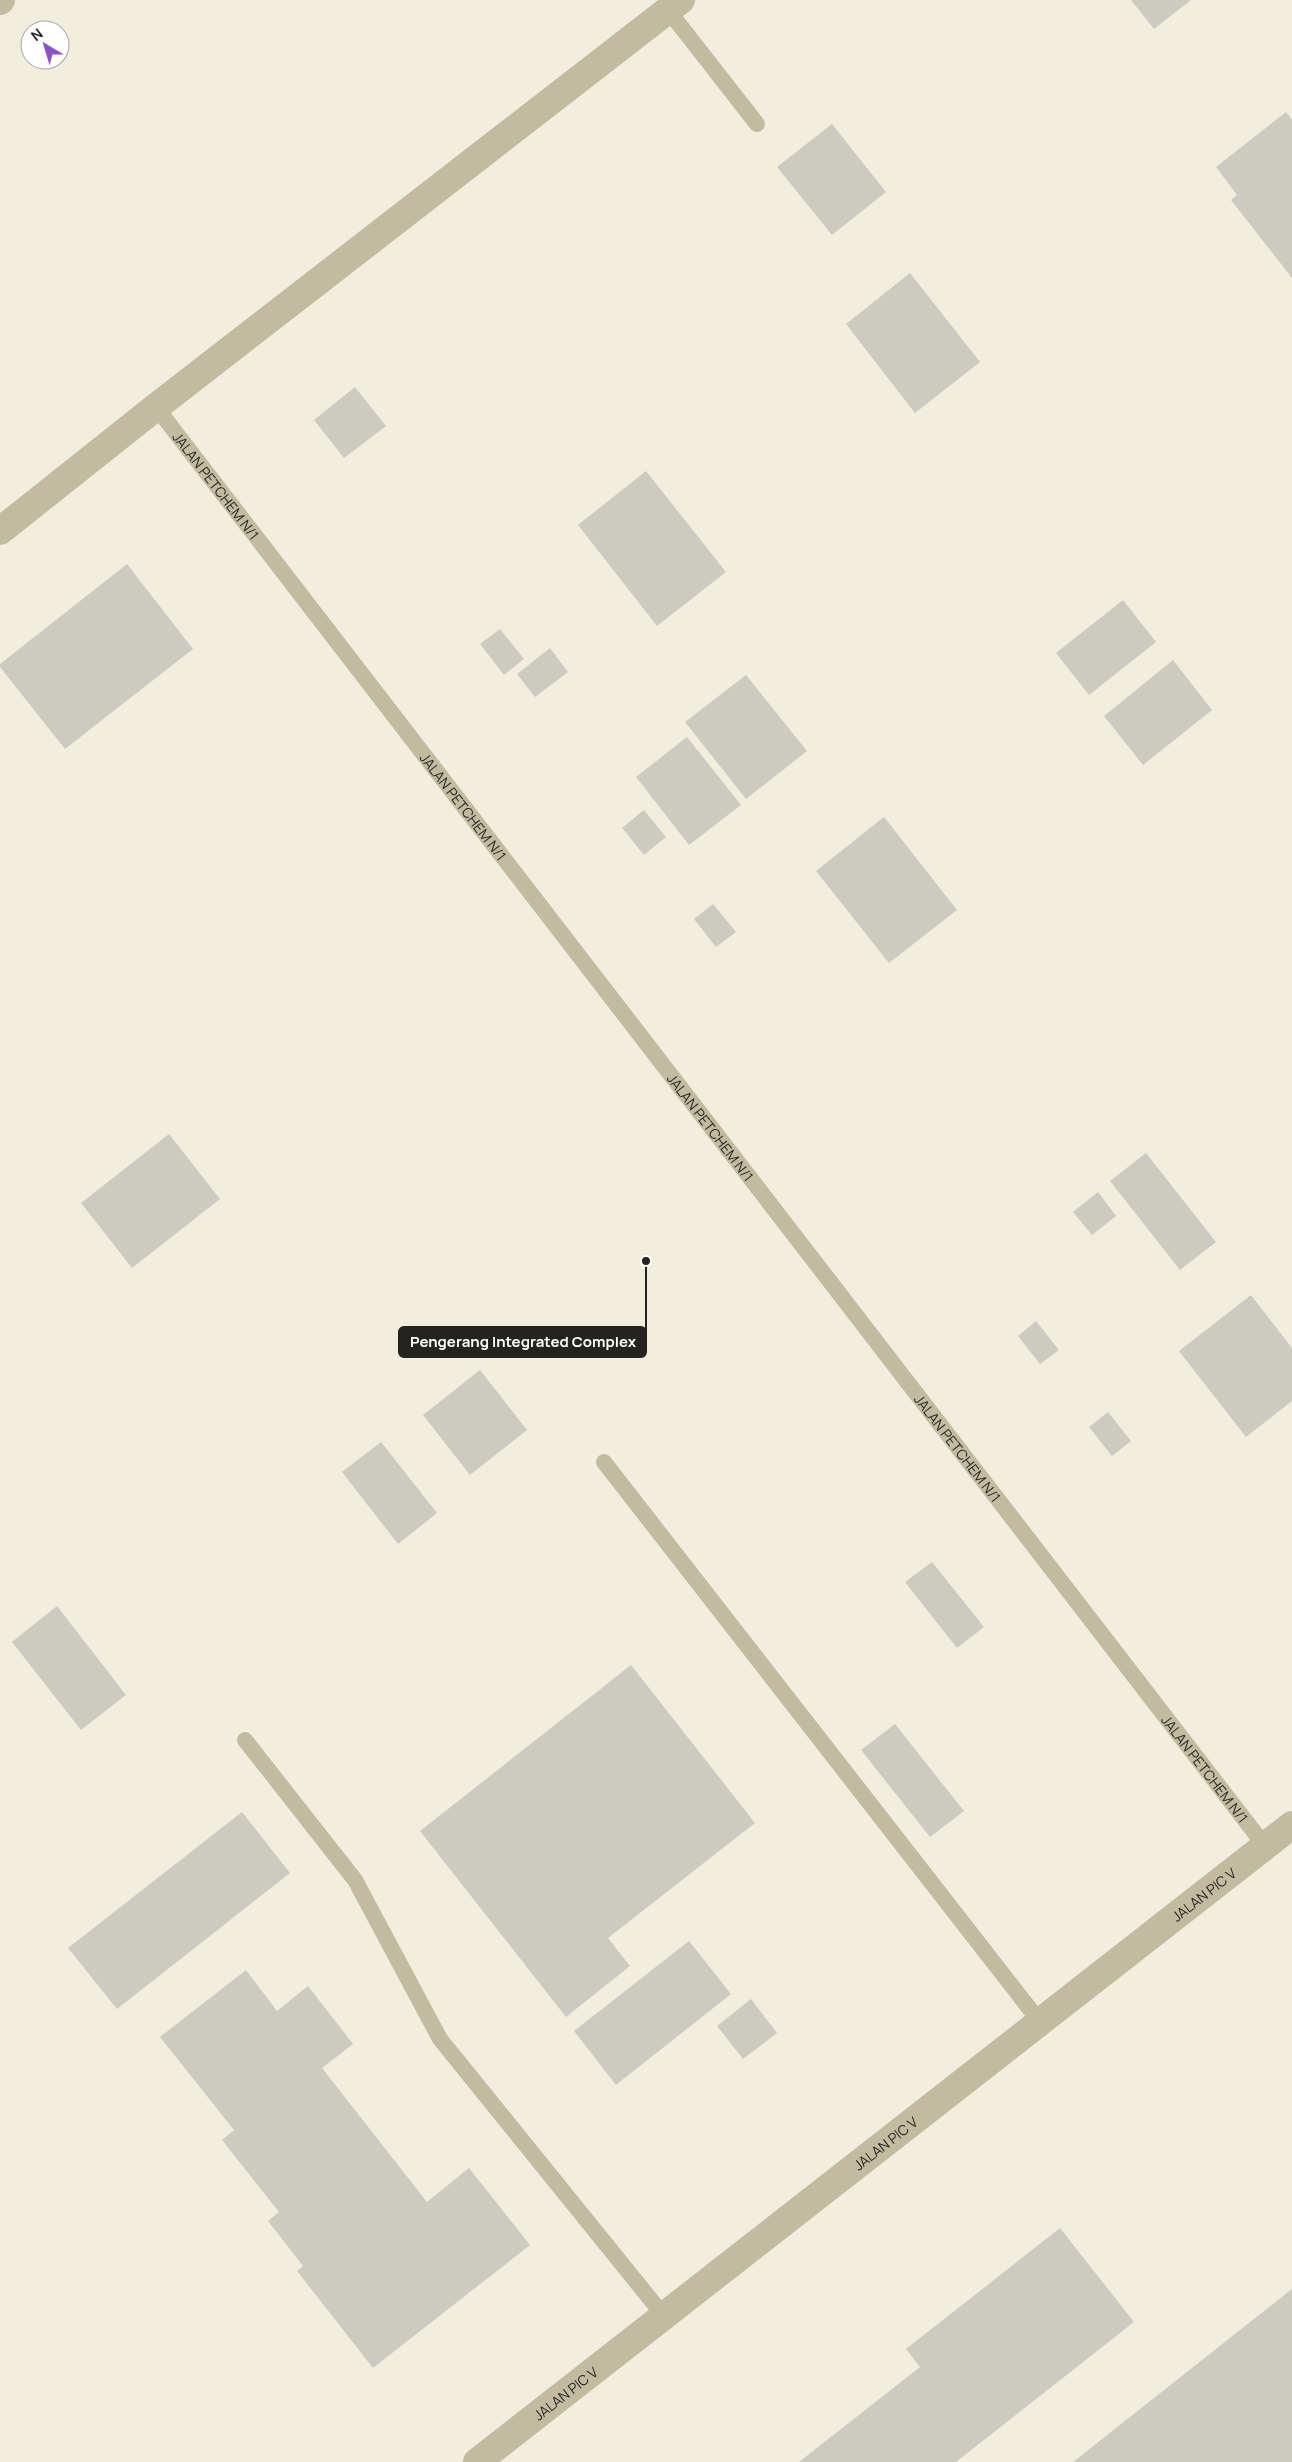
<svg xmlns="http://www.w3.org/2000/svg" width="1292" height="2462" font-family="Manrope,sans-serif">
  <style>
    .built { fill: #f2eedd; fill-rule: evenodd }
    .building { fill: #cdcac2 }
    .lines { fill: none; stroke-linecap: round; stroke-linejoin: round }
    .service { stroke: #c2bba0; stroke-width: 16 }
    .minor { stroke: #c2bba0; stroke-width: 28 }
    .labels { text-anchor: middle; dominant-baseline: central; stroke-width: 4; stroke-linejoin: round; paint-order: stroke }
    .street-label { font-size: 14px; fill: #242320; stroke: #fff }
    .leader { fill: none; stroke: #242320; stroke-width: 2 }
    .callout-dot { fill: #242320; stroke: #fff; stroke-width: 2 }
    .callout { fill: #242320; stroke: #242320; stroke-width: 2 }
    .callout-label { font-size: 15px; text-anchor: middle; font-weight: bold; fill: #fff }
  </style>
  <rect width="100%" height="100%" fill="#fdfbf2"/>
  <path class="built" d="M0,0h1292v2462h-1292zM30,30h30v30h-30z"/>
  <path class="building" d="M1131,0h60l-37,29z
    M1286,112l6,8v158l-61,-78 6,-5 -21,-28z
    M832,124l54,68 -54,43 -55,-68z
    M910,273l70,89 -65,51 -69,-89z
    M355,387l31,39 -42,32 -30,-38z
    M646,471l80,101 -69,54 -79,-101z
    M127,564l66,85 -128,100 -65,-82v-3z
    M1123,600l33,42 -67,53 -33,-42z
    M500,629l24,30 -20,16 -24,-31z
    M550,648l18,24 -33,25 -18,-23z
    M1173,660l39,50 -69,55 -39,-49z
    M746,675l61,76 -61,48 -61,-77z
    M687,737l54,68 -52,40 -53,-68z
    M644,810l22,27 -22,18 -22,-27z
    M884,817l73,93 -68,53 -73,-92z
    M713,904l23,28 -20,15 -22,-28z
    M169,1134l51,65 -88,69 -51,-65z
    M1146,1153l70,89 -36,28 -70,-89z
    M1098,1192l18,24 -24,19 -19,-23z
    M1251,1295l41,53v53l-46,36 -67,-86z
    M1036,1321l23,29 -19,14 -22,-28z
    M480,1370l47,60 -57,45 -47,-60z
    M1108,1412l23,29 -19,15 -23,-29z
    M381,1442l56,71 -39,31 -56,-72z
    M932,1562l52,65 -27,21 -52,-66z
    M57,1606l69,89 -45,35 -69,-88z
    M631,1665l124,158 -147,115 22,28 -64,51 -146,-186z
    M895,1724l69,87 -34,26 -69,-87z
    M242,1812l48,61 -173,136 -49,-61z
    M689,1941l42,53 -115,91 -42,-54z
    M246,1970l31,41 31,-25 45,58 -31,24 105,134 42,-34 61,77 -157,123 -76,-97 6,-5 -35,-45 11,-9 -57,-72 12,-10 -74,-93z
    M751,1999l26,34 -34,26 -26,-33z
    M1060,2228l74,94 -178,140h-157l121,-95 -14,-18z
    M1292,2289v173h-219z"/>
  <g class="lines">
    <g class="service">
      <path d="M668,10l89,114"/>
      <path id="s1" d="M156,407l1109,1439"/>
      <path d="M604,1462l436,560"/>
      <path d="M245,1740l110,140 85,159 224,277"/>
    </g>
    <g class="minor">
      <path d="M0,1l1,-1"/>
      <path d="M0,531l156,-124 525,-407"/>
      <path id="s2" d="M477,2462l815,-637"/>
    </g>
  </g>
  <g class="labels">
    <g class="street-label">
      <text stroke="none"><textPath href="#s1" startOffset="99">JALAN PETCHEM N/1</textPath></text>
      <text stroke="none"><textPath href="#s1" startOffset="504">JALAN PETCHEM N/1</textPath></text>
      <text stroke="none"><textPath href="#s1" startOffset="909">JALAN PETCHEM N/1</textPath></text>
      <text stroke="none"><textPath href="#s1" startOffset="1314">JALAN PETCHEM N/1</textPath></text>
      <text stroke="none"><textPath href="#s1" startOffset="1719">JALAN PETCHEM N/1</textPath></text>
      <text stroke="none"><textPath href="#s2" startOffset="922">JALAN PIC V</textPath></text>
      <text stroke="none"><textPath href="#s2" startOffset="518">JALAN PIC V</textPath></text>
      <text stroke="none"><textPath href="#s2" startOffset="112">JALAN PIC V</textPath></text>
    </g>
  </g>
  <path class="leader" d="M646 1261L646 1342"/>
  <circle class="callout-dot" cx="646" cy="1261" r="5"/>
  <rect class="callout" x="399" y="1327" width="247" height="30" rx="5"/>
  <g class="callout-label">
    <text x="523" y="1347">Pengerang Integrated Complex</text>
  </g>
  <g transform="translate(45 45) rotate(322)"><circle r="24" fill="#ffffff" stroke="#a7a7a6"/>
  <path d="M0-4L9 19L0 12L-9 19Z" fill="#8c51c8"/>
  <text y="-8" font-size="14" font-weight="bold" text-anchor="middle" fill="#242320">N</text>
  </g>
</svg>
